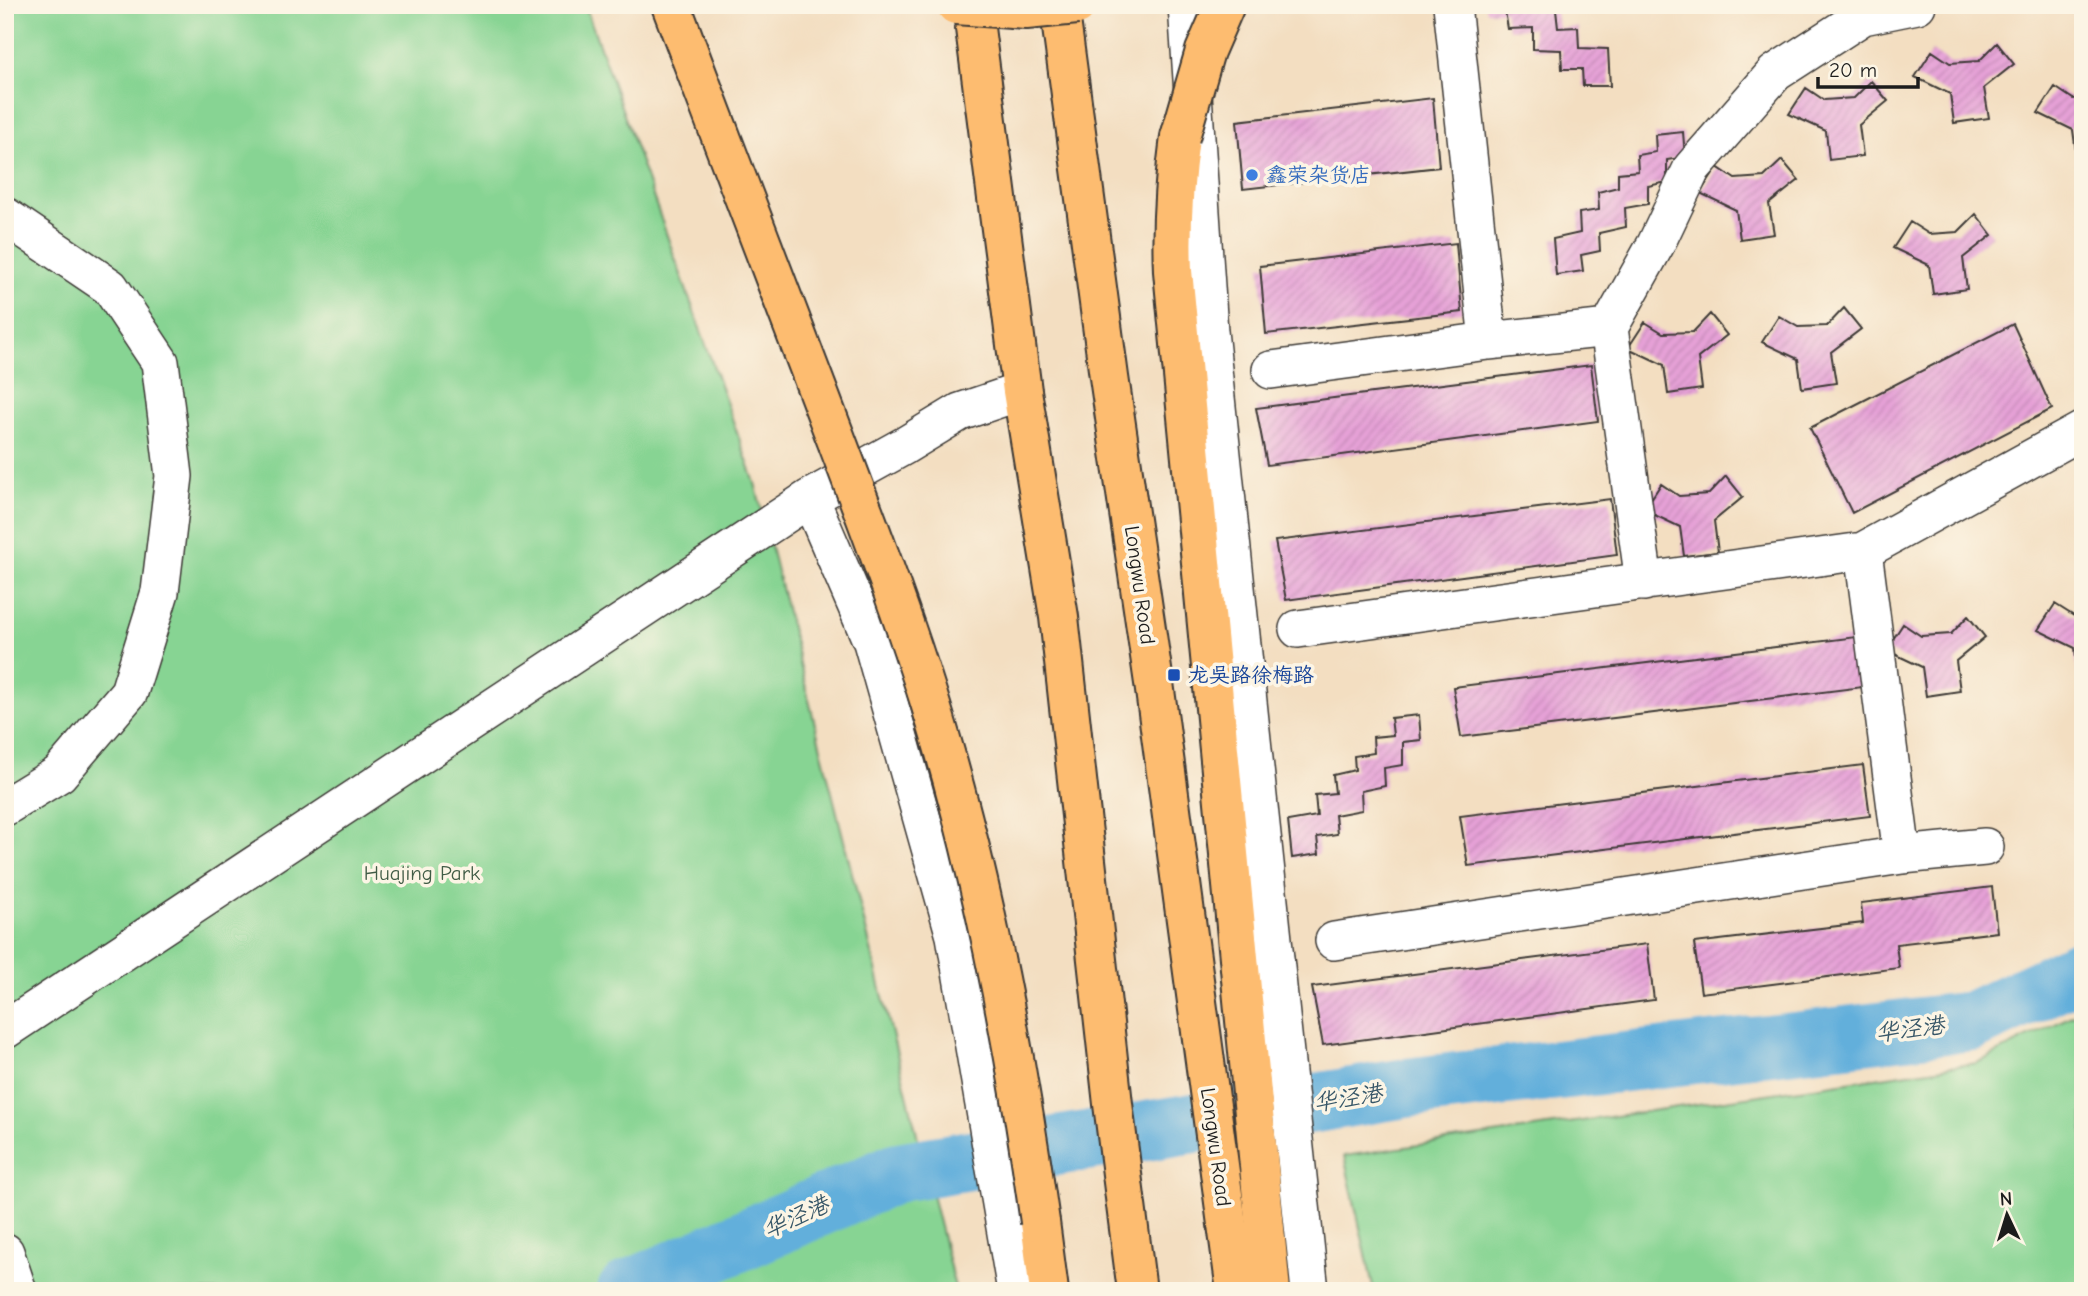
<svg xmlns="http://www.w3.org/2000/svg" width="2088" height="1296" font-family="'Comic Neue','LXGW WenKai TC',sans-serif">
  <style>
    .green { fill: #87d493; stroke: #527858; stroke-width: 2 }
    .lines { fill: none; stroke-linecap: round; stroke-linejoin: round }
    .river { stroke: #62afdb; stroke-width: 60 }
    .building { fill: url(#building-hatch) }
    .minor-casing { stroke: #3c3935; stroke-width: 40 }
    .major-casing { stroke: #3c3935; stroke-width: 42 }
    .highway-casing { stroke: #3c3935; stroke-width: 42 }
    .minor { stroke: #fff; stroke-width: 37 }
    .major { stroke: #fdbc70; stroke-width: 38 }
    .highway { stroke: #fdbc70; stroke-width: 38 }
    .highway-bridge-casing { stroke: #3c3935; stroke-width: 42; stroke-linecap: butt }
    .highway-bridge { stroke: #fdbc70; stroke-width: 38 }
    .shop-dot { fill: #3f7fe0; stroke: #fcf5e5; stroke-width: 2.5 }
    .transit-dot { fill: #1a4fb4; stroke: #fcf5e5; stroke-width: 2.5 }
    .labels { text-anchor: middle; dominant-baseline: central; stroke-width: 7; stroke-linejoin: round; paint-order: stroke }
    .shop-label { font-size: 21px; fill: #366cbe; stroke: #fcf5e5; text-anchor: start }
    .street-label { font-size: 21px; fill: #1c1c1c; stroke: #fcf5e5 }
    .transit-label { font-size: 21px; fill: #164399; stroke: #fcf5e5; text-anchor: start }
    .park-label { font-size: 21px; fill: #415c46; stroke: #fcf5e5 }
    .water-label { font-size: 23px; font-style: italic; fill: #385768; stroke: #fcf5e5 }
  </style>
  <defs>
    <pattern id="building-hatch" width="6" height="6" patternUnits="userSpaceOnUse" patternTransform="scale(1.75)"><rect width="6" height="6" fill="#e6a1d7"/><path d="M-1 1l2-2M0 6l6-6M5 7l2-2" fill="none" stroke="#c58ab8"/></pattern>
  </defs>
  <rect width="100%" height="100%" fill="#fcf5e5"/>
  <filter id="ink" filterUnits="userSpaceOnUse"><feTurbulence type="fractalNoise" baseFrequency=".0143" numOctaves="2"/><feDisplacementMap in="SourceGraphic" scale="14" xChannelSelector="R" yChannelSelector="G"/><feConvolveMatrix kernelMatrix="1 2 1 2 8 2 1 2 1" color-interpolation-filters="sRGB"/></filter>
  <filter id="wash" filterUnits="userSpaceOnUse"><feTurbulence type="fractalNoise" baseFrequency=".00686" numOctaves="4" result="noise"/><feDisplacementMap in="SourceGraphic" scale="28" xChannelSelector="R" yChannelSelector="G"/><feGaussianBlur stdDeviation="1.57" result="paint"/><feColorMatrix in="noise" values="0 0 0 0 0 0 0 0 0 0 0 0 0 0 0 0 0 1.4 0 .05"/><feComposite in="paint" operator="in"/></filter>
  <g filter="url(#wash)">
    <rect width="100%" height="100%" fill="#f3dec1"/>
    <path class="green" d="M5,5h580l170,478 201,808h-951z
      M2083,1010v281h-709l-30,-135 633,-93z"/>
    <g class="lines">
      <path class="river" d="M627,1291l271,-119 508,-84 566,-67 111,-52"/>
    </g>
    <g id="blocks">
      <path class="building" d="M1485,5h50v4l21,1 2,18 20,-1 1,21 29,1 2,37h-27l-1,-17h-20l-1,-19 -28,-1v-21l-25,1 -3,-18h-19z
        M1997,43l17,21 -30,24 5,30 -35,5 -4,-29 -35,-17 17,-26 18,12 29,-2z
        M1871,81l17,20 -29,24 4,31 -34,4 -3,-29 -37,-17 17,-26 18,12 30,-2z
        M2055,87l18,12 10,-1v60l-6,1 -4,-29 -35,-17z
        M1433,98l6,69 -196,22 -6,-68z
        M1683,132l2,25 -18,3v22l-19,4v18l-23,4 1,19 -27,6 1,18 -19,4 2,16 -27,4 -3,-36 27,-6 -1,-20 20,-3 -1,-18 20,-5v-14l20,-2 -1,-16 19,-3 -1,-17z
        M1782,160l17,20 -30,24 5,30 -34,5 -4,-29 -36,-17 17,-26 18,12 29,-2z
        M1976,214l16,21 -29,23 4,31 -34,5 -4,-29 -36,-17 17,-26 19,12 29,-2z
        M1456,243l6,69 -196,22 -6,-68z
        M1844,308l17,21 -30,23 5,31 -34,5 -4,-29 -36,-17 17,-26 19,11 29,-1z
        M1710,314l17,21 -29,23 4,31 -34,5 -4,-29 -36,-17 17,-26 18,11 30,-1z
        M2013,324l39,85 -200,104 -42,-85z
        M1591,365l7,56 -331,44 -11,-57z
        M1726,476l17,21 -29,24 4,31 -34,4 -4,-29 -36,-17 17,-26 18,12 30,-2z
        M1610,499l7,56 -331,45 -11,-59z
        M2055,604l19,12h9v60h-5l-3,-28 -37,-18z
        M1968,616l17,21 -29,24 4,30 -34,5 -4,-29 -36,-17 17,-26 18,12 30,-2z
        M1856,637l7,50 -402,50 -8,-50z
        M1419,715l2,25 -18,2v23l-19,3 1,18 -24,5 1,19 -27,5 2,19 -20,3 2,17 -27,4 -4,-37 29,-5 -2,-21 20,-2 -2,-18 22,-5 -1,-14 20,-3 -1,-16 20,-2 -2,-17z
        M1863,765l7,51 -402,50 -8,-50z
        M1992,887l5,45 -101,12 3,24 -198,25 -7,-50 169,-20 -2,-20z
        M1647,944l7,56 -331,45 -11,-58z"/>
    </g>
  </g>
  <g filter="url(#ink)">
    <use href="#blocks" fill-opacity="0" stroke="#3c3935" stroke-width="2"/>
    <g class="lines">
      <g class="minor-casing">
        <path id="minor" d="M1187,5l22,326 101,960
          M1452,5l36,336
          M5,216l105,71 50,75 14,114 -14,116 -31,100 -70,82 -54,33
          M1271,370l217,-29 121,-13
          M810,498l62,144 83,294 61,355
          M1863,551l39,304
          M1644,582l-35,-254 47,-84 36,-76 83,-95 88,-57 54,-11
          M1298,629l565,-78 220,-121
          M1334,941l568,-86 83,-8
          M5,1030l805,-532 94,-52 56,-34 62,-21
          M5,1252l13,39"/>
      </g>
      <g class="major-casing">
        <path id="major" d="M972,5l50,386 37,226 54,487 24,187
          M1059,5l50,372 45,306 82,608"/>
      </g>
      <g class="highway-casing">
        <path id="highway" d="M1180,137c-6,45 -9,88 -7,134l98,1020
          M1040,1222l9,69"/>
      </g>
      <use href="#minor" class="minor"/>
      <use href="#major" class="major"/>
      <use href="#highway" class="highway"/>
      <g class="highway-bridge-casing">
        <path id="highway-bridge" d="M671,5c49,130 99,260 148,389 43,114 88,228 122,345 46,158 76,319 99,483
          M956,5l70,5 51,-5
          M1180,137l25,-86 20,-46"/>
      </g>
      <use href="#highway-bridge" class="highway-bridge"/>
    </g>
  </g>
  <circle class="shop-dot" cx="1252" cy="175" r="7"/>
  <rect class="transit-dot" x="1167" y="668" width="14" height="14" rx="3.5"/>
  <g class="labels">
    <g class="shop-label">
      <text x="1266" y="175">鑫荣杂货店</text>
    </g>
    <g class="street-label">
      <text transform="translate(1140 585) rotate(82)">Longwu Road</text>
      <text transform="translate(1216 1147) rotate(82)">Longwu Road</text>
    </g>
    <g class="transit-label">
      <text x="1188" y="675">龙吴路徐梅路</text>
    </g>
    <g class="park-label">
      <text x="422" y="873">Huajing Park</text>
    </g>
    <g class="water-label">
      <text transform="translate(1910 1029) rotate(-7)">华泾港</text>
      <text transform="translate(1348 1098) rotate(-9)">华泾港</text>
      <text transform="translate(796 1217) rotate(-24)">华泾港</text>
    </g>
  </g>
  <rect width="2088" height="1296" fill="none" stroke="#fcf5e5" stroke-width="28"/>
  <g transform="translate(2007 1215) rotate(356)" stroke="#fcf5e5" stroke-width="5" paint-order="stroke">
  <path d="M0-5L12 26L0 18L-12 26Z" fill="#1c1c1c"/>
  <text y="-10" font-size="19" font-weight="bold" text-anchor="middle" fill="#1c1c1c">N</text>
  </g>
  <path d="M1818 77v10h100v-10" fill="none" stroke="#1c1c1c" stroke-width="3.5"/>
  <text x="1829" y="77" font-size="21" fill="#1c1c1c" stroke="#fcf5e5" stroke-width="5" paint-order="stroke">20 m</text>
</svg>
